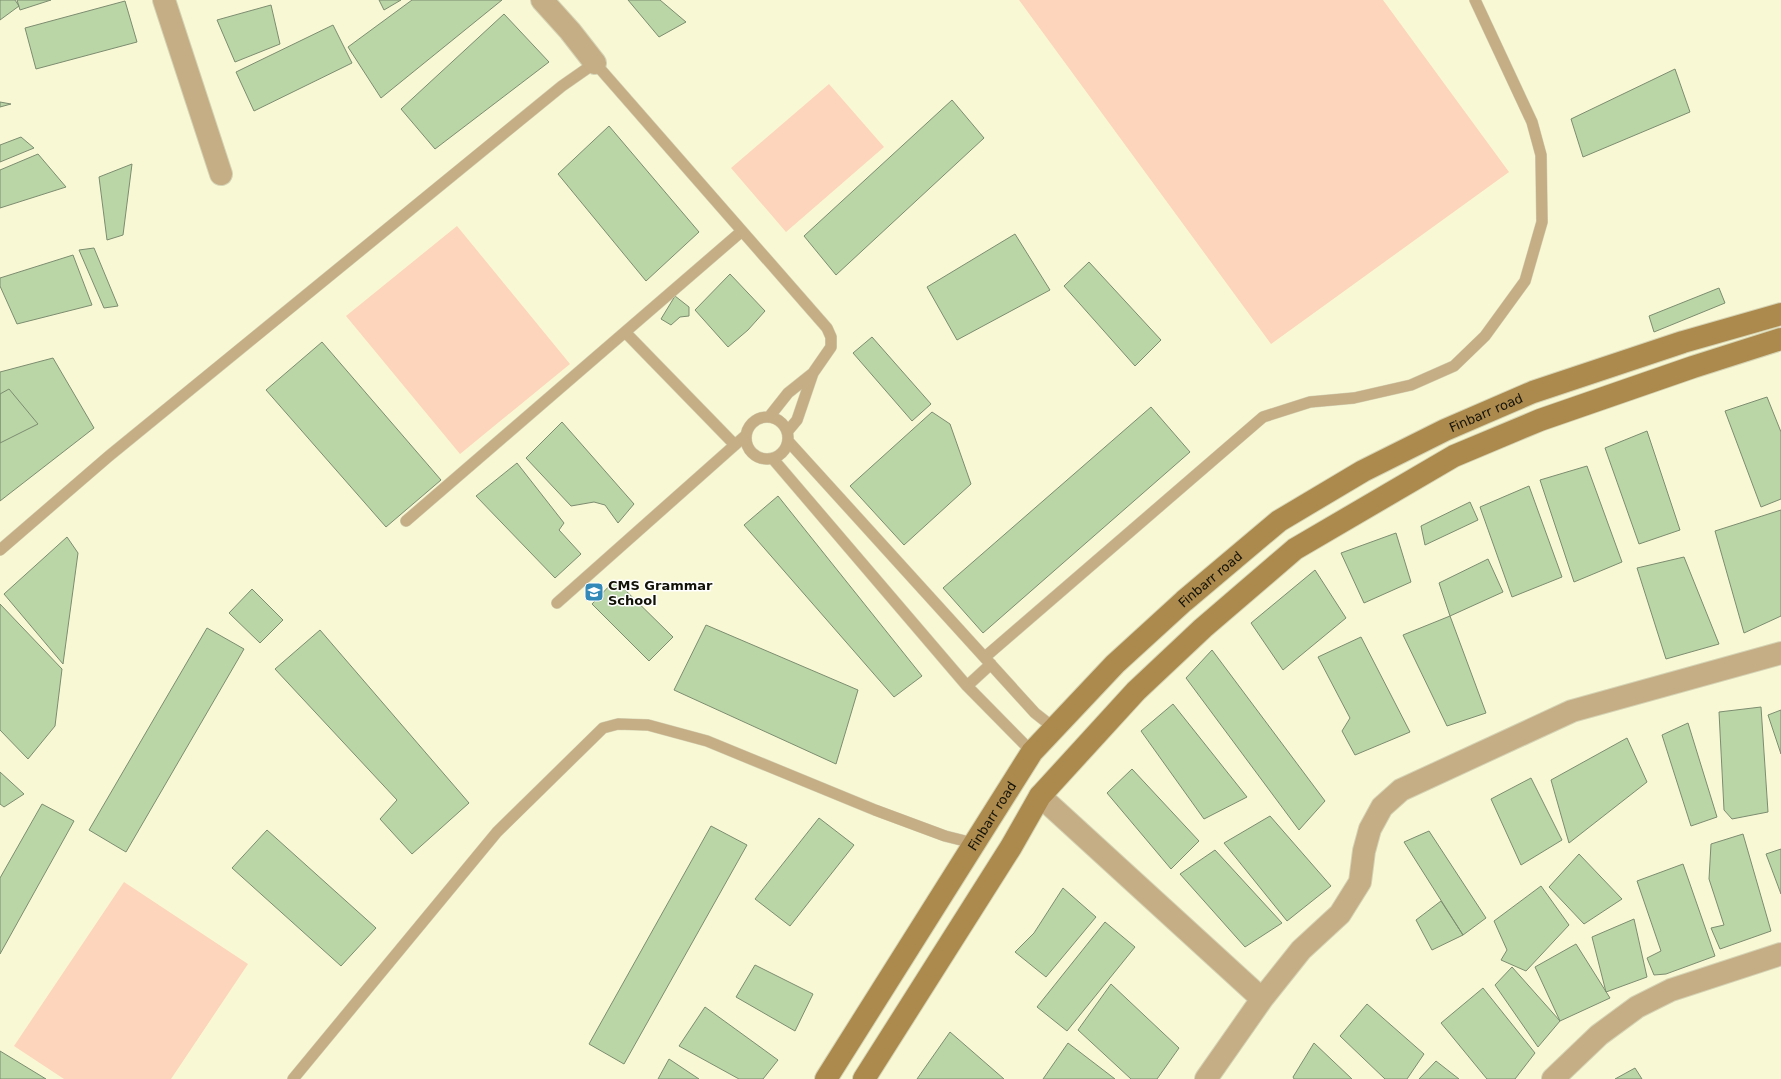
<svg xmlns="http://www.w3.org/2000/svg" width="1781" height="1079" font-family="'DejaVu Sans',sans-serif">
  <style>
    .green { fill: #fcd5bc }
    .building { fill: #bad5a6; stroke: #7c8d70 }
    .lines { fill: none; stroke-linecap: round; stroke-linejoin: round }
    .lane-casing { stroke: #d4d3b3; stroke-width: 12 }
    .street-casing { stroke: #d4d3b3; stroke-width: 24 }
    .secondary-casing { stroke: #d4d3b3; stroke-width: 24 }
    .lane { stroke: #c5ad86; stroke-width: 11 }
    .street { stroke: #c5ad86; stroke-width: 22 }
    .secondary { stroke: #ac894d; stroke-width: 22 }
    .labels { text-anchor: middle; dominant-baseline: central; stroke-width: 3; stroke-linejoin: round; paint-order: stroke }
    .street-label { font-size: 13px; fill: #121206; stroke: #fff }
    .poi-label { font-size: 13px; font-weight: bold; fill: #121206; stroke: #fff; text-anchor: start }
  </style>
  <rect width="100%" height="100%" fill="#f9f8d4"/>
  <path class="green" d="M1019,0h364l126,172 -238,172z
    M829,84l55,63 -98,85 -55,-64z
    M457,226l113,138 -110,90 -114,-138z
    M124,882l124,82 -77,115h-107l-50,-33z"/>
  <path class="building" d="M0,0h15l4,6 -19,14z
    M17,0h34l-31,10z
    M379,0h22l-17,10z
    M412,0h90l-121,98 -33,-51z
    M628,0h32l26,22 -27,15z
    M125,1l12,41 -101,27 -11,-41z
    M271,5l9,39 -45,18 -18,-42z
    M504,14l45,48 -114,87 -34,-40z
    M333,25l19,38 -98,48 -18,-39z
    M1675,69l15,43 -107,45 -12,-38z
    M952,100l32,38 -148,137 -32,-39z
    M0,102l11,2 -11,3z
    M609,126l90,106 -53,49 -88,-107z
    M21,137l13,11 -34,14v-17z
    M38,154l28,33 -66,21v-38z
    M132,164l-9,71 -16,5 -8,-63z
    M1015,234l35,56 -93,50 -30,-53z
    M94,248l24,58 -14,2 -25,-58z
    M73,255l19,50 -75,19 -17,-38v-8z
    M1089,262l72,78 -26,26 -71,-80z
    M730,274l35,37 -17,19 -20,17 -33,-37z
    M1719,288l6,15 -71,29 -5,-16z
    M675,296l14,11v9l-9,1 -9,8 -10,-6z
    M872,337l59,67 -19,17 -59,-68z
    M322,342l119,138 -55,47 -120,-137z
    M53,358l41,70 -94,73v-129z
    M9,389l29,35 -38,19v-49z
    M1767,397l14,35v67l-20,8 -36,-96z
    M1151,407l39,45 -207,181 -40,-45z
    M932,412l18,12 21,60 -67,61 -54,-59z
    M562,422l72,82 -16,19 -13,-18 -11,-3 -23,4 -45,-48z
    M1647,431l33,99 -41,14 -34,-96z
    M517,463l47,60 -5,7 22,24 -26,24 -79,-82z
    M1587,466l35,96 -48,20 -34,-102z
    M1529,486l33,91 -50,20 -32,-90z
    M778,496l144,180 -28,21 -150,-172z
    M1470,502l8,18 -53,25 -4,-19z
    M1781,510v106l-37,17 -29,-102z
    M1396,533l15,49 -47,21 -23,-50z
    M67,537l11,16 -15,111 -59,-70z
    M1684,557l35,87 -53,15 -29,-91z
    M1488,559l15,33 -53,24 -11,-33z
    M1315,570l31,48 -63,52 -32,-47z
    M615,580l58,57 -24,24 -57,-57z
    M252,589l31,31 -23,23 -31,-30z
    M0,604l62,65 -7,57 -27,33 -28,-29z
    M1450,616l36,97 -39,13 -44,-91z
    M706,625l152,65 -22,74 -162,-74z
    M207,628l37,21 -118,203 -37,-22z
    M320,630l149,173 -57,51 -32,-35 17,-19 -122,-131z
    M1361,637l49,95 -55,23 -13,-24 8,-13 -32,-61z
    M1212,650l113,151 -26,29 -113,-152z
    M1173,704l74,93 -43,22 -63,-88z
    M1761,707l7,105 -36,7 -8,-9 -5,-98z
    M1781,710v44l-13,-39z
    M1688,723l29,94 -26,9 -29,-91z
    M1627,738l20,44 -78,61 -18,-63z
    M1132,769l67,72 -28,28 -64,-76z
    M0,772l24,22 -20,13 -4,-3z
    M1531,778l31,62 -41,25 -30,-66z
    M42,804l32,17 -74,133v-76z
    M1270,816l61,70 -44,35 -63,-78z
    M819,818l35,27 -64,81 -35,-27z
    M711,826l36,19 -123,219 -35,-20z
    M267,830l109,98 -35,38 -109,-98z
    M1429,831l57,87 -23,17 -59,-93z
    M1743,834l28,97 -51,18 -9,-21 13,-3 -15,-46 2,-35z
    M1781,849v45l-15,-40z
    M1215,850l67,73 -37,24 -65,-73z
    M1579,854l43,45 -38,25 -35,-37z
    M1683,864l32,92 -49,18 -12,1 -7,-17 14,-7 -24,-70z
    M1541,886l28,39 -43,46 -25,-11 6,-10 -13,-29z
    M1063,888l33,29 -50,60 -31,-25 19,-19z
    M1441,901l22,34 -31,15 -16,-30z
    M1634,919l13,58 -41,15 -14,-55z
    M1105,922l30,25 -68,84 -30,-24z
    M1576,944l34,54 -50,23 -25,-54z
    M755,965l58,29 -18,37 -59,-34z
    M1512,967l48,54 -22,26 -43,-62z
    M1111,984l68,64 -22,31h-26l-53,-49z
    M1483,988l52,65 -20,26h-28l-46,-56z
    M1367,1004l57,50 -17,25h-22l-45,-43z
    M705,1007l73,53 -15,19h-24l-60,-33z
    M950,1032l54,47h-87z
    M1068,1043l47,36h-72z
    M1314,1043l38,36h-58l-1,-2z
    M0,1051l46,28h-46z
    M669,1059l30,20h-41z
    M1436,1061l23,18h-40z
    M1635,1068l7,11h-27z"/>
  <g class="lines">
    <g class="lane-casing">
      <path id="lane" d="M625,332l110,113
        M746 438a21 21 0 1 1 42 0a21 21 0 1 1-42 0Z
        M769,417l19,-24 25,-20
        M788,441l247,272 19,15
        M773,459l194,227 65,66
        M406,521l336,-290
        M0,550l109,-94 453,-370 33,-23 232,265 4,9v10l-18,26 -16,47 -10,12
        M557,603l188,-167
        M985,657l278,-240 47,-15 44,-4 57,-13 43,-19 31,-30 40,-55 17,-59 -1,-67 -9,-33 -57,-122
        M967,686l24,-22
        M293,1079l204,-247 106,-104 15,-4 30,1 59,16 168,69 70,26 28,7"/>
    </g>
    <g class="street-casing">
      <path id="street" d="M164,0l57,174
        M542,0l28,31 25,32
        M1040,796l222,203
        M1206,1079l56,-80 39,-49 39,-36 20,-32 4,-31 6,-22 12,-22 19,-17 171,-79 209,-58
        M1553,1079l46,-44 38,-28 34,-17 110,-36"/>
    </g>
    <g class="secondary-casing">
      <g id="secondary">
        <path id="s1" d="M826,1079l206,-327 83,-88 69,-63 95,-80 84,-50 82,-41 88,-38 150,-50 98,-28"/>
        <path d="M864,1079l147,-232 29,-51 96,-105 67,-63 92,-79 159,-93 86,-36 153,-53 88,-28"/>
      </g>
    </g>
    <use href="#lane" class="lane"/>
    <use href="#street" class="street"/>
    <use href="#secondary" class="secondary"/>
  </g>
  <defs>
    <g id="school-square" transform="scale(1)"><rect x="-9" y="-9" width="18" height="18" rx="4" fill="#3389b8" stroke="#fff"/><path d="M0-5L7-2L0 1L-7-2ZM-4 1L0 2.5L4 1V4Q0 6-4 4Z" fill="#fff"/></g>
  </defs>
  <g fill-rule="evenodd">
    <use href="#school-square" x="594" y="592"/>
  </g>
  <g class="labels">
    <g class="street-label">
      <text stroke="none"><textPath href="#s1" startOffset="959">Finbarr road</textPath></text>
      <text stroke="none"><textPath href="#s1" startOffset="635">Finbarr road</textPath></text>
      <text stroke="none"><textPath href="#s1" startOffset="311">Finbarr road</textPath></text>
    </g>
    <g class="poi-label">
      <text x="608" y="585">CMS Grammar<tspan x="608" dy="15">School</tspan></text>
    </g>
  </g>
</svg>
